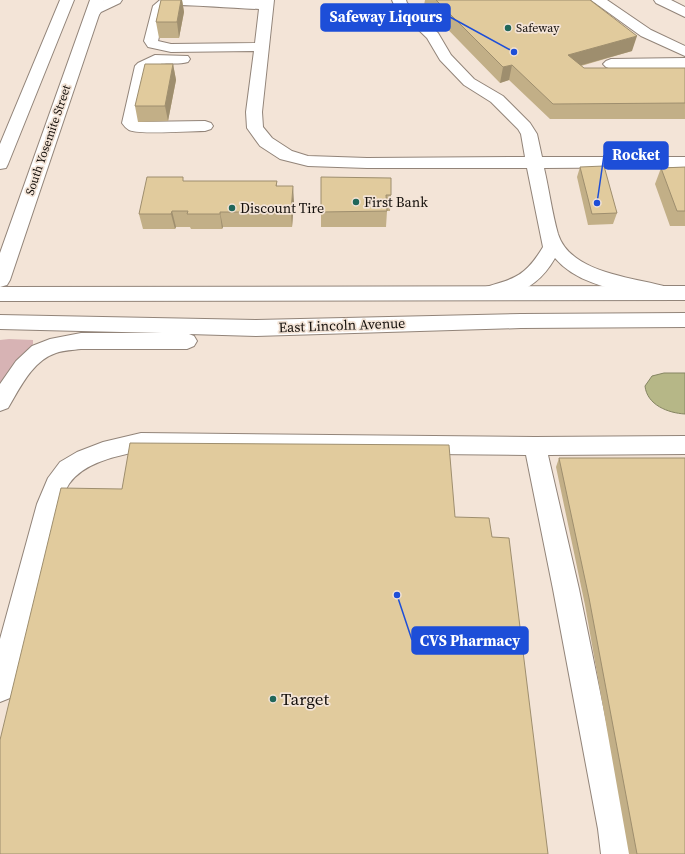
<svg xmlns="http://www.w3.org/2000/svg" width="685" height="854" font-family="'Source Serif 4',serif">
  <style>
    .green { fill: #d7b3b4 }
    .water { fill: #b6b787; stroke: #858562 }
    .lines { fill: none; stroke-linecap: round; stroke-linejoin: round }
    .minor-casing { stroke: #928479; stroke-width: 2 }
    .major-casing { stroke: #928479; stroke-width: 2 }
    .minor { fill: #fff; fill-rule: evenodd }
    .major { fill: #fff; fill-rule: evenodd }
    .wall { fill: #c2af87 }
    .shaded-wall { fill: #9e8e6e }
    .building { fill: #e1cb9d; stroke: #9e8e6e }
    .poi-dot { fill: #21675a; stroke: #f3e4d7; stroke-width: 1.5 }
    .labels { text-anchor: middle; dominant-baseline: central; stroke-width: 3.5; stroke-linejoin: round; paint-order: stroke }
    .far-poi-label { font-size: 12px; fill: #140f0b; stroke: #f3e4d7; text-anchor: start }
    .far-street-label { font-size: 12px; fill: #140f0b; stroke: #f3e4d7 }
    .poi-label { font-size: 14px; fill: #140f0b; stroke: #f3e4d7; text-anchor: start }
    .street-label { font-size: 14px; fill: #140f0b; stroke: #f3e4d7 }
    .near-poi-label { font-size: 17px; fill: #140f0b; stroke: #f3e4d7; text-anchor: start }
    .leader { fill: none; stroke: #1d4ed8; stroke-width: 1.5 }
    .callout-dot { fill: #1d4ed8; stroke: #f3e4d7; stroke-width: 1.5 }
    .callout { fill: #1d4ed8; stroke: #1d4ed8; stroke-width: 1.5 }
    .callout-label { font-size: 15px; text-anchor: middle; font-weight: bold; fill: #fff }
  </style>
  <rect width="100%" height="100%" fill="#f3e4d7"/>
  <path class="green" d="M9,339l24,1v4l-18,23 -15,23v-50z"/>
  <path class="water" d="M664,373h21v41c-17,-1 -38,-9 -40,-28l7,-10z"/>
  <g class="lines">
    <g class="minor-casing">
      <path id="minor" d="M104,0h18l-2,3 -19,9 -3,4 -5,1 -5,-1 -2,-3 5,-7z
        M160,0h114l-12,112 1,15 9,11 20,13 16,5 59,2 158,-1 -4,-23 -3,-5 -27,-27 -27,-17 -24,-25 -13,-22 -32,-31 -3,-7h14l1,3 31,30 13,22 23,24 29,17 27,27 7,11 5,23h143v10l-141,1c5,21 8,45 14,66 13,40 76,43 109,53l3,5 -3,5c-10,3 -18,0 -28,-2 -28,-6 -64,-13 -84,-37 -12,21 -26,31 -48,38 -9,2 -16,5 -25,2l-3,-5 3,-5c32,-9 43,-11 61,-41l-16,-79h-160l-59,-2 -28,-7 -20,-13 -13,-18 -1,-16 8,-61 -83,1 -23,-5 -4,-6 9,-35zM171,5c30,0 58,3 88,4l-4,34 -84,1 -13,-3 8,-33z
        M591,0h16l44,30 34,16v10l-44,-20z
        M654,0h17l14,7v10l-29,-14z
        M155,55l33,1 2,3 -2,3c-14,4 -25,-2 -38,6l-12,54 67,-1 6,2 2,3 -2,3 -6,2c-16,0 -64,4 -76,-1 -3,-2 -5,-4 -7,-7l13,-57 3,-3z
        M685,58v10l-74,1 -5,-2 -3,-3 3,-3 5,-2z
        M141,433l394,4 150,-1v18l-137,1 31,134 49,240 3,25h-30l-3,-25 -45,-240 -27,-134 -385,-4c-24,5 -57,11 -72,33 -4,6 -6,13 -8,20l-47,184 -4,10 -10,4v-63l37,-135 11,-26 12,-16 17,-10 26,-10z"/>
    </g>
    <g class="major-casing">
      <path id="major" d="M60,0h14l-66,164 -2,4 -6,1v-25z
        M90,0h14l-94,280 -3,5 -7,2v-34z
        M685,286v14l-685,1v-14z
        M685,313v14l-164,1 -265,8 -67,-2 5,2 3,5 -3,5 -7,3h-106c-8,1 -17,1 -25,4 -24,8 -36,35 -48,55l-8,3v-27l16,-23 16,-15 18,-7 31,-6h81l-162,-4v-14l256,5 265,-6z"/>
    </g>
    <use href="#minor" class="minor"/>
    <use href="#major" class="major"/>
  </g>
  <path class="wall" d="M161,0h21l2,12 -5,26h-20l-3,-16z
    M425,0h165l42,51 -51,15 3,2h101v51h-135l-41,-39 -9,3 -76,-78z
    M173,64l3,16 -8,41 -30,1 -3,-16z
    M580,167l37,46 -4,11 -25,1 -11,-48z
    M685,167v59h-15l-15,-42 6,-16z
    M391,178v17l-1,16h-3l-1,16h-65v-15z
    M184,181h93v5l17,16 -2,25h-69l-1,2h-31l-1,-2h-14l-1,2h-32l-4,-15z
    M559,458l126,396h-56l-44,-249 -29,-138z"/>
  <path class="shaded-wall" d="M181,0h1l2,12 -5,26 -2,-16z
    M637,36l-5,15 -68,19 4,-15z
    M173,64l3,16 -8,41 -3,-15z
    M512,65l-3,15 -9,3 3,-16z
    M293,186l1,16 -2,25 -1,-15z
    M172,211l4,16 -1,2 -4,-15z
    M220,212l3,15 -1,2 -2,-15z"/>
  <path class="building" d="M161,0h20l-4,22h-21z
    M436,0h154l47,36 -69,19 16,13h101v35l-132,1 -41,-39 -9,2z
    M145,64h28l-8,42h-30z
    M604,166l13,47 -25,1 -12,-47z
    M685,167v44h-8l-16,-43z
    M147,177h36v4h94l-1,5h17l-2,26h-71v2h-33l1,-3h-16l-1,3h-32z
    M321,177l70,1v17h-5l1,16 -66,1z
    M130,443l319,2 6,72 34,1 3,19 17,1 39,316h-548v-114l61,-252 61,1z
    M559,458h126v396h-48l-48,-256z"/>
  <g class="poi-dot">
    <circle cx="508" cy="28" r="4"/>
    <circle cx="356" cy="202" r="4"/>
    <circle cx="232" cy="208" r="4"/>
    <circle cx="273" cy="699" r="4"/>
  </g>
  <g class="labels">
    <g class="far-poi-label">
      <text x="516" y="28">Safeway</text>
    </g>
    <g class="far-street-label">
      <text transform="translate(48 140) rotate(-71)">South Yosemite Street</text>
    </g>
    <g class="poi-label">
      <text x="364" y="202">First Bank</text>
      <text x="240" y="208">Discount Tire</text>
    </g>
    <g class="street-label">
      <text transform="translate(342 325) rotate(-2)">East Lincoln Avenue</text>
    </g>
    <g class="near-poi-label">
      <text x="281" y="699">Target</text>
    </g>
  </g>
  <path class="leader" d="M514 52L450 17M597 203L604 155M397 595L412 640"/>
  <g class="callout-dot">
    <circle cx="514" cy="52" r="4"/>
    <circle cx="597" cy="203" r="4"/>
    <circle cx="397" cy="595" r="4"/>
  </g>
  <g class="callout">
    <rect x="321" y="4" width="129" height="27" rx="4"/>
    <rect x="604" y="142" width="64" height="27" rx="4"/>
    <rect x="412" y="627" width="116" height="27" rx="4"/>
  </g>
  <g class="callout-label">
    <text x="386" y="22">Safeway Liqours</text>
    <text x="636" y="160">Rocket</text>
    <text x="470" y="646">CVS Pharmacy</text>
  </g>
</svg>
